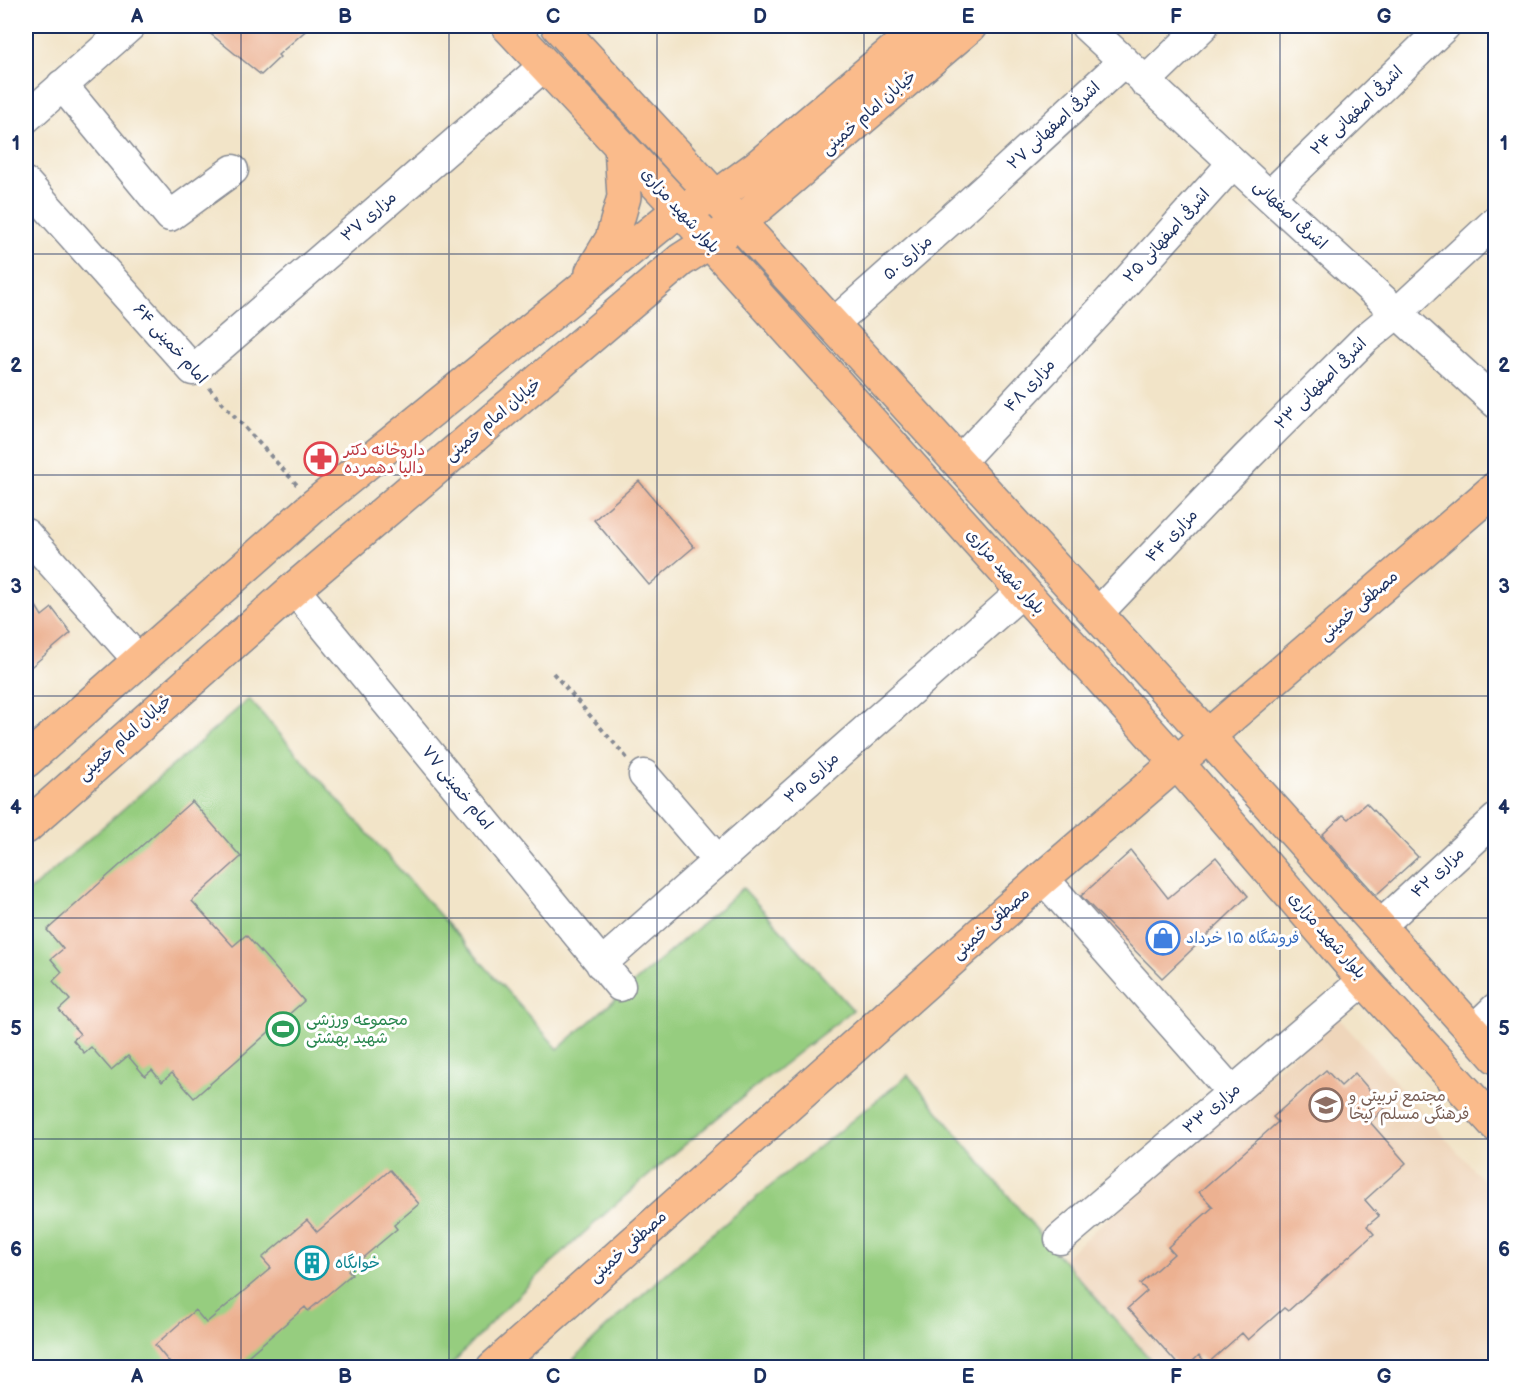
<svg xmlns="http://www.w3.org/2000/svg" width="1521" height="1393" font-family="'Balsamiq Sans','Playpen Sans Arabic',sans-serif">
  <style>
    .built { fill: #efd6bb }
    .green { fill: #96cd7f; stroke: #587e6e; stroke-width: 1.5 }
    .building { fill: #ecb191 }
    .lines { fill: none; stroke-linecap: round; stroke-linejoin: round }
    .minor-casing { stroke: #868a93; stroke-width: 33 }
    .major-casing { stroke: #868a93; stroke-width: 36 }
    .path { stroke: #868a93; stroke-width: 4; stroke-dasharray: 4.5 4.5; stroke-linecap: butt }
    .minor { stroke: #fff; stroke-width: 30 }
    .major { stroke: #fabb8b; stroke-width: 33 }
    .grid { fill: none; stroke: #1b2f5e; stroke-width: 1.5; stroke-opacity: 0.55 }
    .labels { text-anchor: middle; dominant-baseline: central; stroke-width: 6; stroke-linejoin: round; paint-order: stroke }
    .street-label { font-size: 16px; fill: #1b2f5e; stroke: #fff }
    .health-label { font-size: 16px; fill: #be3a42; stroke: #fff; text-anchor: start }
    .shop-label { font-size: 16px; fill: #366cbe; stroke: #fff; text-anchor: start }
    .leisure-label { font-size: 16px; fill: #27864d; stroke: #fff; text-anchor: start }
    .education-label { font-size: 16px; fill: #785e54; stroke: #fff; text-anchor: start }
    .culture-label { font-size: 16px; fill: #0d838f; stroke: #fff; text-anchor: start }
    .neatline { fill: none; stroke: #1b2f5e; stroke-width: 2 }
    .grid-label { font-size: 20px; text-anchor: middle; font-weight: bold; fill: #1b2f5e }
  </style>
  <rect width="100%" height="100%" fill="#fff"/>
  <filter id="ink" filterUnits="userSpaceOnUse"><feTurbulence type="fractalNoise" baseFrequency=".0167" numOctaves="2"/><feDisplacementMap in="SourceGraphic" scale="12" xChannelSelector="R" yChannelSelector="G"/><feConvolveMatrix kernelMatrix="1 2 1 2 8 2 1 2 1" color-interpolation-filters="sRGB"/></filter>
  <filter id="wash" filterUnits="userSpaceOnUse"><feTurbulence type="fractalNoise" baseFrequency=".008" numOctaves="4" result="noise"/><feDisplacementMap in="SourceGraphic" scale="24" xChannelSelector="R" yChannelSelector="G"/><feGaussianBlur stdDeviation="1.35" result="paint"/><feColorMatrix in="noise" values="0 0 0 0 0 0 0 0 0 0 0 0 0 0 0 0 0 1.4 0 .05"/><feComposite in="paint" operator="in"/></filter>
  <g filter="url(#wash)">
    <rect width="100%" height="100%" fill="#f2e4c8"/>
    <path class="built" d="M1337,1016l158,178v173h-338l-95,-108z"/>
    <path class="green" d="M249,699l309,350 185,-161 110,122c-142,110 -283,225 -404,357h-423v-473z
      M908,1075l137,165 112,127 -592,1c106,-107 227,-198 343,-293z"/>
    <g id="blocks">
      <path class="building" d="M201,26h110l-33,29 2,2 -19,18z
        M639,481l55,66 -45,38 -55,-65z
        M26,590l16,26 10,-8 19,25 -45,38z
        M192,801l49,56 -49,44 41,45 13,-11 58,66 -110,97 -22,-25 -10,9 -10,-12 -7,6 -17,-20 -17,14 -20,-23 -7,6 -11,-13 7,-6 -21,-24 11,-10 -17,-19 9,-9 -11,-13 12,-10 -16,-19z
        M1366,803l52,54 -42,38 -54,-60 21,-20 5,4z
        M1131,851l37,47 48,-41 32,39 -86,82 -81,-82z
        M1326,1070l15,16 14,-13 30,35 -15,14 36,41 -41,37 14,16 -12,10 7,8 -86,77 -4,-3 -36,32 -6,-7 -35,31 -8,-9 -13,13h-5l-53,-60 19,-17 -7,-7 34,-30 -6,-7 45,-40 -14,-15 79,-70 -5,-5z
        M390,1170l29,34 -25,21 3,4 -49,41 4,4 -44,37 -3,-4 -71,61h-60l-19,-23 40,-35 11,13 65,-55 -9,-10 45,-38 10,12z"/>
    </g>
  </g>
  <g filter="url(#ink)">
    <use href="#blocks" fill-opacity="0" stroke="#868a93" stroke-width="1.5"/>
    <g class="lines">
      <g class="minor-casing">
        <path id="minor" d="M1086,26l183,170 227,207
          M1145,82l58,-56
          M62,85l108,131 63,-46
          M26,118l104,-92
          M26,183l167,187 352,-305
          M1269,196l176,-170
          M832,325l152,-135 140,-129
          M959,462l142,-152 132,-147
          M26,534l113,127
          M294,589l326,397
          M1096,615l151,-158 118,-118 32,-26 99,-92
          M644,775l74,86
          M1043,878l189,214
          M1380,926l116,-107
          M601,964l422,-373
          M1472,1031l24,-23
          M1060,1239l304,-259"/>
      </g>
      <g class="major-casing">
        <path id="major" d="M508,26l172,183 497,554 187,217 132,145
          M558,26c315,341 628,684 938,1031
          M592,272l20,-33 12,-42 -3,-51
          M26,761l289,-256 365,-296 36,-12 41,-30 166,-141
          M26,827l268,-238 387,-329 58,-37 231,-197
          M493,1368l550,-490 453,-390"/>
      </g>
      <path class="path" d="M209,388l90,99
        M553,673l74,85"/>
      <use href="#minor" class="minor"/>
      <use href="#major" class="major"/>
    </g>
  </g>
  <path class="grid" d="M241,26v1342M449,26v1342M657,26v1342M864,26v1342M1072,26v1342M1280,26v1342M26,254h1470M26,475h1470M26,696h1470M26,918h1470M26,1139h1470"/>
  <defs>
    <g id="pharmacy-ring" transform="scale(1.725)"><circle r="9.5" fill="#fff" stroke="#e0444e" stroke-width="1.5"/><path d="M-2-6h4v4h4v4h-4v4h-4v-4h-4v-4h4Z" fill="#e0444e"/></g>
    <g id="shop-ring" transform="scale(1.725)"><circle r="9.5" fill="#fff" stroke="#3f7fe0" stroke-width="1.5"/><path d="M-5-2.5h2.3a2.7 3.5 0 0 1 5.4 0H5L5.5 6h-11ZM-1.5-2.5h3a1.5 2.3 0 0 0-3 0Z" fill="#3f7fe0"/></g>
    <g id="stadium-ring" transform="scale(1.725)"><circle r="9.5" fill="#fff" stroke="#2e9e5b" stroke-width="1.5"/><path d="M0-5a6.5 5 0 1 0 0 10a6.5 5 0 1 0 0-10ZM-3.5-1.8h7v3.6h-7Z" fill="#2e9e5b"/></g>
    <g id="school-ring" transform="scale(1.725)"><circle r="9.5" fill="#fff" stroke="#8d6e63" stroke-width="1.5"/><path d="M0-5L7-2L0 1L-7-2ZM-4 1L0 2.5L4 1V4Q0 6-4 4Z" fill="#8d6e63"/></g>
    <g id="building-ring" transform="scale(1.725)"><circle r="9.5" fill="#fff" stroke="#0f9aa8" stroke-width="1.5"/><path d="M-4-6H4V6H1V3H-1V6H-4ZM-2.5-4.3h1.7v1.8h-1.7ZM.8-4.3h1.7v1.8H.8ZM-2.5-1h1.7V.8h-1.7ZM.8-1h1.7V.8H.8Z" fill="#0f9aa8"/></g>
  </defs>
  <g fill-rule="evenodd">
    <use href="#pharmacy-ring" x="321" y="459"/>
    <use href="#shop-ring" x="1163" y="938"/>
    <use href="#stadium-ring" x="283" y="1029"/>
    <use href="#school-ring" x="1326" y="1105"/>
    <use href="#building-ring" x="312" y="1263"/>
  </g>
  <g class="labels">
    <g class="street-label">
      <text transform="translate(1357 111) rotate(-44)">اشرفی اصفهانی ۲۴</text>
      <text transform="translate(869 113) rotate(-41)">خیابان امام خمینی</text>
      <text transform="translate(1054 126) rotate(-43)">اشرفی اصفهانی ۲۷</text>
      <text transform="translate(680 211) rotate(48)">بلوار شهید مزاری</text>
      <text transform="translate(1290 215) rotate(43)">اشرفی اصفهانی</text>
      <text transform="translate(369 217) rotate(-41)">مزاری ۳۷</text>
      <text transform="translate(1167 236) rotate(-48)">اشرفی اصفهانی ۲۵</text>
      <text transform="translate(908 258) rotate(-41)">مزاری ۵۰</text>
      <text transform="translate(170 344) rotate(48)">امام خمینی ۶۴</text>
      <text transform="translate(1321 384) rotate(-45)">اشرفی اصفهانی ۲۳</text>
      <text transform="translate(1030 386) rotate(-47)">مزاری ۴۸</text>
      <text transform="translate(493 420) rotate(-40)">خیابان امام خمینی</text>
      <text transform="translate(1172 536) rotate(-46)">مزاری ۴۴</text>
      <text transform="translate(1005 572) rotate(48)">بلوار شهید مزاری</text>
      <text transform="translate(1359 606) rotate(-41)">مصطفی خمینی</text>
      <text transform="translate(125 738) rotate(-42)">خیابان امام خمینی</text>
      <text transform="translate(812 778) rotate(-42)">مزاری ۳۵</text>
      <text transform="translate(457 788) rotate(51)">امام خمینی ۷۷</text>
      <text transform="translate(1438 873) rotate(-43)">مزاری ۴۲</text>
      <text transform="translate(991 924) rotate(-42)">مصطفی خمینی</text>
      <text transform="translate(1327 936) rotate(49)">بلوار شهید مزاری</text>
      <text transform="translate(1212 1109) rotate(-40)">مزاری ۳۳</text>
      <text transform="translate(628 1247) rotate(-42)">مصطفی خمینی</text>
    </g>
    <g class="health-label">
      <text x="344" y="450">داروخانه دکتر<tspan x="344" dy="18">دالیا دهمرده</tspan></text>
    </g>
    <g class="shop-label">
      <text x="1186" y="938">فروشگاه ۱۵ خرداد</text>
    </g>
    <g class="leisure-label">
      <text x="306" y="1020">مجموعه ورزشی<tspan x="306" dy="18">شهید بهشتی</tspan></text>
    </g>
    <g class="education-label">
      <text x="1349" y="1096">مجتمع تربیتی و<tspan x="1349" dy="18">فرهنگی مسلم کیخا</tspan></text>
    </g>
    <g class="culture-label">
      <text x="335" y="1263">خوابگاه</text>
    </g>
  </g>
  <rect width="1521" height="1393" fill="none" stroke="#fff" stroke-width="66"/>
  <rect x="33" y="33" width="1455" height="1327" class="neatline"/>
  <g class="grid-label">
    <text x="137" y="23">A</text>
    <text x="345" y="23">B</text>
    <text x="553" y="23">C</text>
    <text x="760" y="23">D</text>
    <text x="968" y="23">E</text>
    <text x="1176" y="23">F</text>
    <text x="1384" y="23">G</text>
    <text x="16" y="150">1</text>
    <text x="1504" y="150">1</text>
    <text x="16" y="372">2</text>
    <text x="1504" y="372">2</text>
    <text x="16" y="593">3</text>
    <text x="1504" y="593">3</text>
    <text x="16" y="814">4</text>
    <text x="1504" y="814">4</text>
    <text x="16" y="1035">5</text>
    <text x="1504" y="1035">5</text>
    <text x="16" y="1256">6</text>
    <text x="1504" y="1256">6</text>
    <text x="137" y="1383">A</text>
    <text x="345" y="1383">B</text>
    <text x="553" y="1383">C</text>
    <text x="760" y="1383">D</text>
    <text x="968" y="1383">E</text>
    <text x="1176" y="1383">F</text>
    <text x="1384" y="1383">G</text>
  </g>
</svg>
